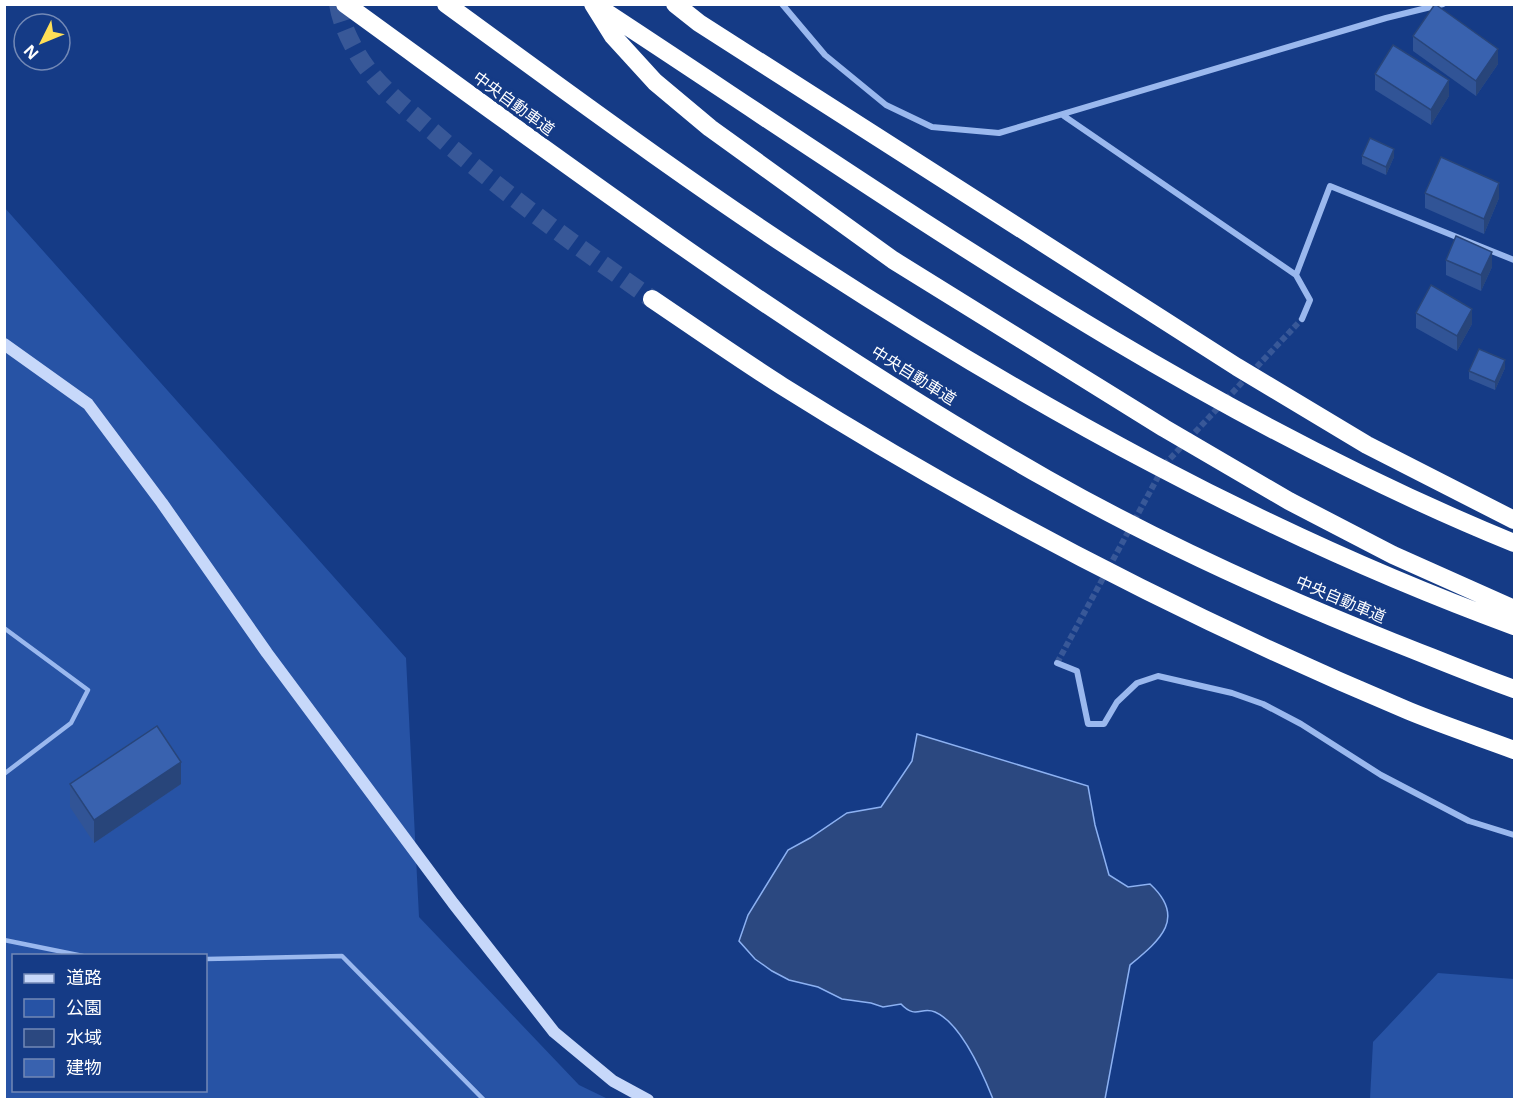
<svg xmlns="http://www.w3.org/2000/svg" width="1519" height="1104" font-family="'Open Sans','Noto Sans JP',sans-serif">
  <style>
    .green { fill: #2753a5; fill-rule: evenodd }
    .water { fill: #2b4880; stroke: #8cb1f2; stroke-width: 1.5 }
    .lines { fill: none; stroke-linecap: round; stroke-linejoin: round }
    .street-tunnel { stroke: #385898; stroke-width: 6; stroke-dasharray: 6 3; stroke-linecap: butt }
    .highway-tunnel { stroke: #385898; stroke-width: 18; stroke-dasharray: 18 9; stroke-linecap: butt }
    .lane { stroke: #9ab8ee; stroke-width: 4.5 }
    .street { stroke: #9ab8ee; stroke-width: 6 }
    .secondary { stroke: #c7d8fa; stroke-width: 12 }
    .highway { stroke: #fff; stroke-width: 18 }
    .wall { fill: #315496 }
    .shaded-wall { fill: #28457a }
    .building { fill: #3962af; stroke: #28457a; stroke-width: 1.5 }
    .labels { text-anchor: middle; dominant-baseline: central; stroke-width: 6; stroke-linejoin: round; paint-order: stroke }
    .street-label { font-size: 16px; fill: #fff; stroke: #153b86 }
  </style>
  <rect width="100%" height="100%" fill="#153b86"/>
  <path class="green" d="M4,207l402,451 13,259 160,168 29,14h-603zM14,956h192v134h-192z
    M1438,973l76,6v120h-144l3,-57z"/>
  <path class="water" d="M917,734l171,52 7,39 14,50 19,12 22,-3c37,34 10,56 -20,81l-25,134h-112c-10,-25 -32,-76 -58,-87 -14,-6 -19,8 -34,-8l-18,3 -12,-4 -29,-4 -24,-12 -29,-7 -17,-9 -17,-12 -16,-18 9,-26 40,-65 22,-12 37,-25 34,-6 31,-46z"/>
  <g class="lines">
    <path class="street-tunnel" d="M1057,663l108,-199 137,-145"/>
    <path class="highway-tunnel" d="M338,4c3,19 11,35 20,51 18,30 47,52 73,75 70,61 145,116 221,169"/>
    <path class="lane" d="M4,628l84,62 -17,33 -67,51
      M4,940l79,16
      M206,959l136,-3 142,144"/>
    <path class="street" d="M782,4l43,51 61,50 46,22 67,6 387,-115 57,-14
      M1064,116l232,159
      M1302,319l8,-19 -14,-25 34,-89 184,74
      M1057,663l20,8 11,53h16l13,-22 20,-19 21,-7 74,17 31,11 38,20 80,51 88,46 45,14"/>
    <path class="secondary" d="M4,344l84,60 74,99 105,150 186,250 101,129 59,49 35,19"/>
    <path class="highway" d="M345,4c229,166 456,336 702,475 111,63 228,116 346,163 41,16 81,33 121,47
      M446,4c121,88 242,178 367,259 222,144 453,272 701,363
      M593,4l20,32 42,46 55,46 183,132 271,168 125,73 104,54 121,54
      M675,4l24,19 538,344 130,78 147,75
      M598,7c296,194 587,402 916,536
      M652,299c43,29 86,59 130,87 199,125 410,234 627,325 34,14 70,26 105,39"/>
  </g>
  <path class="wall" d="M1413,36l85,28 -22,32 -63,-45z
    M1375,74l74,22 -18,29 -56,-35z
    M1362,156l32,1 -8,18 -24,-11z
    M1425,193l74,5 -15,36 -59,-26z
    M1446,260l46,7 -11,24 -35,-16z
    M1416,313l56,11 -15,27 -41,-23z
    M1505,368l-10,22 -26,-11v-8z
    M70,784h111l-87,59 -24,-36z"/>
  <path class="shaded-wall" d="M1498,49v15l-22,32v-15z
    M1449,80v16l-18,29v-15z
    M1394,149v8l-8,18v-8z
    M1499,183v15l-15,36v-15z
    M1492,252v15l-11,24v-16z
    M1472,309v15l-15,27v-15z
    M1505,360v8l-10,22v-8z
    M181,762v22l-87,59v-23z"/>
  <path class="building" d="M1435,4l63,45 -22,32 -63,-45z
    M1393,45l56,35 -18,30 -56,-36z
    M1370,138l24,11 -8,18 -24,-11z
    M1441,157l58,26 -15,36 -59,-26z
    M1456,236l36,16 -11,23 -35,-15z
    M1431,285l41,24 -15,27 -41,-23z
    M1479,349l26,11 -10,22 -26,-11z
    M157,726l24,36 -87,58 -24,-36z"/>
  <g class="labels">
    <g class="street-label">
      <text transform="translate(514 103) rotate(36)">中央自動車道</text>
      <text transform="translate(914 375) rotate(32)">中央自動車道</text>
      <text transform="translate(1341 599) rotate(23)">中央自動車道</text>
    </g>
  </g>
  <rect width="1519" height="1104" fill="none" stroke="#ffffff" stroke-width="12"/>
  <rect x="12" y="954" width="195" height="138" fill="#153b86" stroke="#7389b6" stroke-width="1.5"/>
  <rect x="24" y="974" width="30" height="9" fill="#c7d8fa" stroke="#7389b6" stroke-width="1.5"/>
  <text x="66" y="984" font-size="18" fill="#ffffff">道路</text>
  <rect x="24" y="999" width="30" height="18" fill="#2753a5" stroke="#7389b6" stroke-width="1.5"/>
  <text x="66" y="1014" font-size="18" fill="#ffffff">公園</text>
  <rect x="24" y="1029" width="30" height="18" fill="#2b4880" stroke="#7389b6" stroke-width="1.5"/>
  <text x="66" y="1044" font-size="18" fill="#ffffff">水域</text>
  <rect x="24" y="1059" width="30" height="18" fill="#3962af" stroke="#7389b6" stroke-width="1.5"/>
  <text x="66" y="1074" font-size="18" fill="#ffffff">建物</text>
  <g transform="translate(42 42) rotate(227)"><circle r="28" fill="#153b86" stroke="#7389b6" stroke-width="1.5"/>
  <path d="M0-4.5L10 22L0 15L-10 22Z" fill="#ffdf57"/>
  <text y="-9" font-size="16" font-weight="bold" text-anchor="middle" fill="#ffffff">N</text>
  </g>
</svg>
